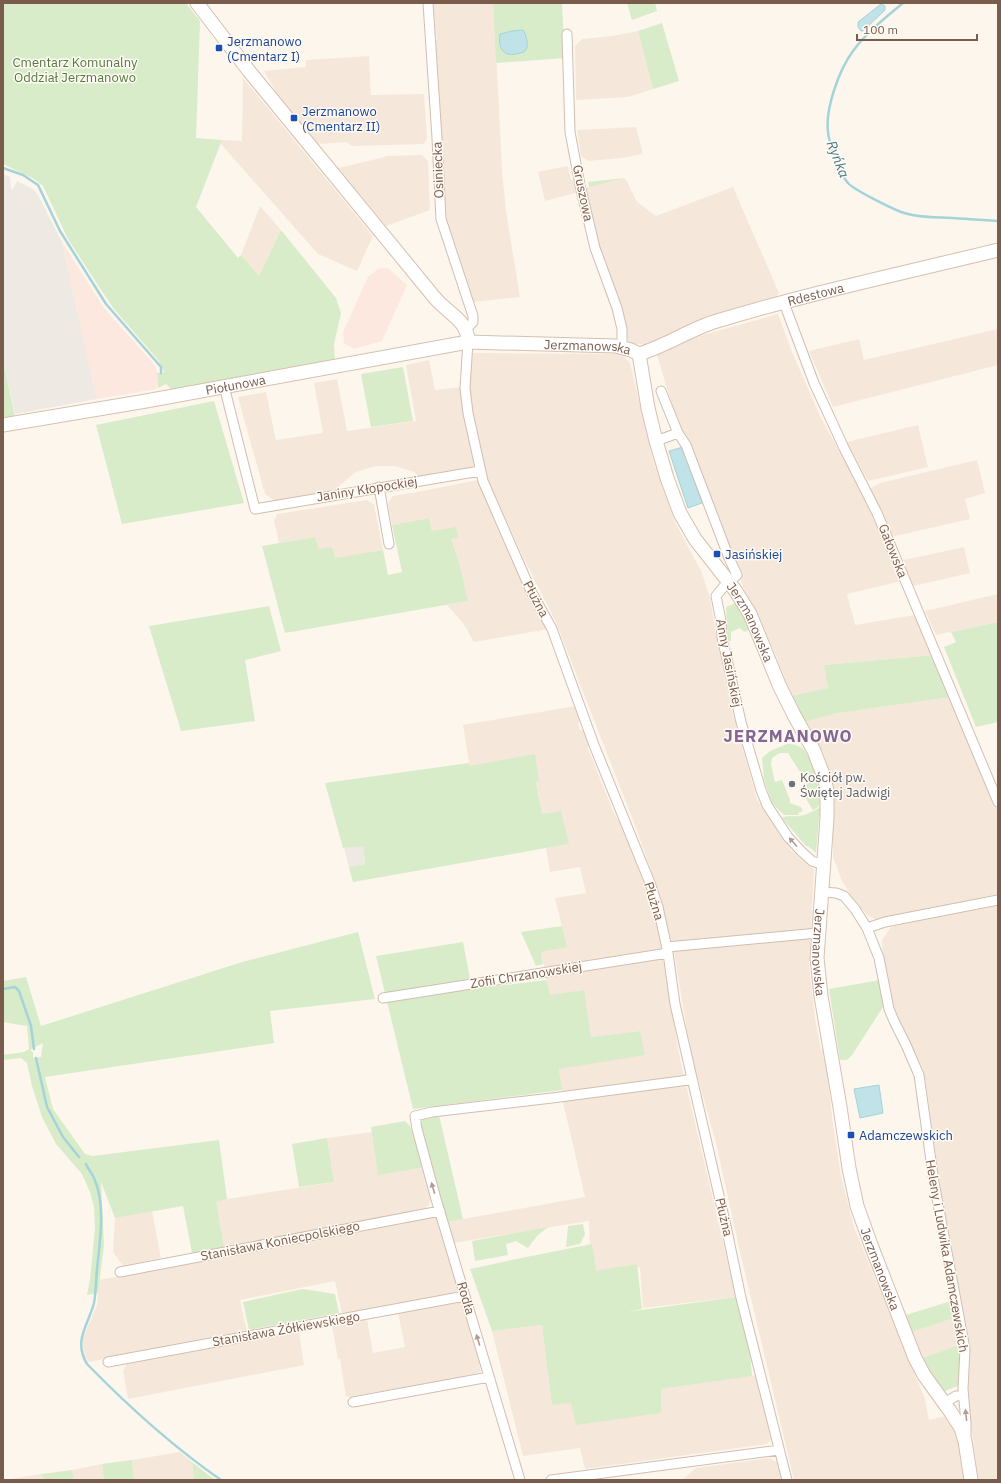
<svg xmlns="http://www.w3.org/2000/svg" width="1001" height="1483" font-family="'IBM Plex Sans',sans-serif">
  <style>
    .residential { fill: #f5e8da }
    .commercial { fill: #fde8e0 }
    .industrial { fill: #efe9e4 }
    .green { fill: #d8ecc9; fill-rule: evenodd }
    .water { fill: #bfe3e8; stroke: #a5d3da }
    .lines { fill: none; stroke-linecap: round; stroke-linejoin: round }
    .stream { stroke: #a5d3da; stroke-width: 2.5 }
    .street-casing { stroke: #d1beb0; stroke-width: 11 }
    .secondary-casing { stroke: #d6c0b0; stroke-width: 15 }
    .street { stroke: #fff; stroke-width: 9 }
    .secondary { stroke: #fff; stroke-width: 13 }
    .oneway { fill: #af9d94 }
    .transit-dot { fill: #1a4fb4; stroke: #fffaf3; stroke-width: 1.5 }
    .worship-dot { fill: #6b7280; stroke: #fffaf3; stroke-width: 1.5 }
    .labels { text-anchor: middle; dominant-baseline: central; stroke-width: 3; stroke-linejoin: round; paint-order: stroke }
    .transit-label { font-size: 13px; fill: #164399; stroke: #fffaf3; text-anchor: start }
    .park-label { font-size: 13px; fill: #537a41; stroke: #fffaf3 }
    .street-label { font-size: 13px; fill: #7a5c4d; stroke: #fffaf3 }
    .worship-label { font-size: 13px; fill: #5b616d; stroke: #fffaf3; text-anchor: start }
    .water-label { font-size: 14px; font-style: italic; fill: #437c86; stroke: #fffaf3 }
    .district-label { font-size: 17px; font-weight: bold; letter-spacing: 1px; fill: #846695; stroke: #fffaf3 }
  </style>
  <rect width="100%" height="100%" fill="#fdf6ec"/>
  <path class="residential" d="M432,3h61l5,85 4,83 4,40 14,86 -48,5 -22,-68 -6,-27 -2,-73 -7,-94 2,-1z
    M638,31l15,58 -25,8 -52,3 -1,-54 7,-7 30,-3z
    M369,56l2,39 53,-1 3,44 -3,6 -72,2 -5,-4 -29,2 -39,-47 -15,-26 42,-4v-7z
    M243,78l130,158 -16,35 -39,-17 -97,-110 1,-4 20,1z
    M636,127l7,27 -22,4 -33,3 -7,-5 -4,-26z
    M422,155l6,6 2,49 -44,16 -48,-58 47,-11v-1z
    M568,166l3,14 5,1 3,11 -34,9 -7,-29z
    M625,178l12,24 19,14 77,-29 46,106 -6,9 -125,43 -19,-2 -7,-28 -24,-72 -14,-55z
    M260,206l21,24 -22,46 -18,-21z
    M778,314l14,38 29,66 39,71 41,92 -54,13 8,31 60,-10 18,40 -109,10 5,23 -38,8 -16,-43 -31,-63 -22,-66 -17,-41 -25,-53 -24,-78 43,-16z
    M998,329v36l-165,42 -24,-56 50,-12 5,21z
    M473,353l149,1 8,9 23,98 22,61 27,51 8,25 7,42 15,71 25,88 34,51 23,20 -5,94 6,54 6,32 2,-1 3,14 7,61 8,52 13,51 71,172 4,21 16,-4 6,5 5,12 5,19 5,28h-172l-54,-228 -24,-109 -26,-93 -15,-93 -14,-58 -25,-71 -81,-208 -33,-65 -34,-75 -12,-48 -7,-44z
    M429,360l6,30 26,-3 14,76 -3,6 -52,8 -6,-5 -19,-6h-20l-19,6 -23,19 -58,10 -10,-7 -27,-97 28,-5 10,48 47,-7 -9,-50 23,-4 10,52 69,-10 -10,-56z
    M918,425l10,42 -60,14 -21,-39z
    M977,460l8,33 -20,6 5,20 -79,18 -22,-48 11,-6z
    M478,480l22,51 49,98 -75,13 -11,-19 -16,-18 21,-4 -9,-39 -8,-23 -19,-8 -3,-13 -37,7 -4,-22 5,-7 30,-5z
    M367,500l7,5 9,45 -49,9 -15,-9 -4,-13 -36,6 -5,-22 3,-7z
    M964,547l6,26 -57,13 -7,-17 -2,-9z
    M998,594v28l-62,13 -11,-24z
    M951,697l13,34 34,79v84l-122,26 -9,-5 -14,-16 -11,-18 -9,-24v-72l-9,-31 -19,-32 33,-9z
    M576,706l5,13 -3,5 2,6h6l5,15 -4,1 26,65 13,23 11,27 18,51 25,147 56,238 -93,11 -3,-41 -49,8 -2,-54 -136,22 -6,-21 138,-25 -22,-95 -4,-33 81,-38 -49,6 -41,-42 -9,-43 26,-6 -12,-48 31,-5 -6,-26 -30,5 -4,-24 22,-4 -26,-30 -6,-33h3l-69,-15 -1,-3 -6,-38z
    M998,906v574h-20l-10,-82 2,-51 -29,-155 -17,-121 -28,-55 -13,-60 -1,-16 9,-13 30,-7z
    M372,1132l6,42 47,-7 7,31 -4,8 -6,4 -198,37 -9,-46 119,-19 -7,-44z
    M152,1211l9,47 -38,8 -10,-14 2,-34z
    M435,1217l6,4 19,66 -2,5 -116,22 -7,-33 -95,19 7,32 -158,30 -4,-6 -3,-16 15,-35 2,-25z
    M464,1302l9,32 8,38 -44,10 -91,15 -6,-38h-2l-6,-33 35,-7 6,34 32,-6 -7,-34z
    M954,1318l5,27 -37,13 -10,-26z
    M542,1325l11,80 204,-30 15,63 -5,6 -182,25 -5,-21 -57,8 -31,-125z
    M299,1332l5,33 -176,34 -5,-28 4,-7z
    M180,1452l12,10 2,18h-60l-2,-20z
    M770,1458l8,5 4,17h-100l14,-12z
    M102,1464l2,16h-30l-2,-10z
    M42,1474l1,6h-39z"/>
  <path class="commercial" d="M62,242l42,66 50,56 3,6v19l-60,10z
    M379,268h9l19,17 -25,56 -28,8 -10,-6 -1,-11 25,-55z"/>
  <path class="industrial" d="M3,174l7,3 1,13 2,-1 4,-8 16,8 5,6 24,47 35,157 -82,15 -12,-54z
    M363,845l2,19 -16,3 -5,-19z"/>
  <path class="green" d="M3,3h183l14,18 -4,117 26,2 -26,67 42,51 3,-3 18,21 22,-46 55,68 5,15 -7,31 1,16 -163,30 -6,-6 -8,4 -1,-15h7l-1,-4 -5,-9 -44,-51 -15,-22 -31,-48 -25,-53 -9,-7 -31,-15z
    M493,3h69l3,55 -69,5z
    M627,3h28l2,8 -25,9z
    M662,23l17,58 -26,8 -15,-58z
    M625,178l-36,9 -1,-5z
    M3,360l12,57 -12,2z
    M403,367l10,54 -42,6 -10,-53z
    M214,401l30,102 -122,21 -26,-99z
    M429,518l3,13 24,-4 2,11 -7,1 8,23 9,39 -183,32 -23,-87 53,-9 4,12 13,-2 3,11 48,-8 5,25 14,-3 -10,-47z
    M736,603l14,27 -6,2 -4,-4 -9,4v9l-3,1 -2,-35z
    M269,606l12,45 -36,9 10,61 -74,10 -32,-105z
    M998,622v100l-22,5 -32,-80 12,-5 -5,-10z
    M933,655l18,42 -113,16 -33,9 -14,-26 37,-8 -4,-23z
    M787,744c5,0 8,0 13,3 11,6 20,38 21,51 0,3 -2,6 -3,9l-5,3 -7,-11v-15l-4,-9 -14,-22h-8l-8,5 -1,6 4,18 7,-2 8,20v3l11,4 2,4 -5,2 1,2h-15l-12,-12 -4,-11 -4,-13 -2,-21 8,-7z
    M535,754l4,27 -3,1 6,32 19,-3 8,33 -216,38 -4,-15 16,-3 -2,-18 -20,2 -18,-65 144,-20 1,3z
    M822,798v19h-3l-3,36 -8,-7h-2l-24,-28c5,-3 10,-1 16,-2 7,0 15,-5 21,-8z
    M562,926l5,21 -26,5 2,12 -7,2 -15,-34z
    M358,932l17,67 -105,12 4,32 -229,34 8,32 32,45 8,2 126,-16 8,59 -11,3 8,45 -32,6 -9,-47 -68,12 -14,-36 3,63 -6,48 -11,2 3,-15 5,-52 -1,-21 -4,-15 -8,-18 -26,-30 -14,-27 -10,-31 -5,-23 -6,-5 -18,2v-5l21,-3 5,-3 -2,-23 -24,-4v-41l23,-4 15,49 198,-63zM43,1043l-2,14 -8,1v-6l-3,-2z
    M463,942l9,47 75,-9 3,15 34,-5 7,47 49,-6 5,24 -86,14 3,21 -149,19 -37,-153z
    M880,980l4,21 -1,6 -31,48 -5,5h-7l-11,-71z
    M439,1115l24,104 -16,3 -29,-104z
    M405,1121l5,5 15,41 -47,8 -7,-48z
    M327,1138l7,44 -35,5 -7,-43z
    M583,1224l2,10 -5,10 -14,3 2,-21z
    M548,1227l-11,9 -9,12 -12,-7 -10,3 2,11 -33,6 -3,-20z
    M592,1244l4,27 41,-7 5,45 -15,3 109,-15 14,57 2,22 -91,13v24l-85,12 -5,-22 -19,2 -10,-80 -50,6 -22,-62 56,-12z
    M303,1289l32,5 4,19 -90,17 -6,-28z
    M951,1301l3,17 -42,14 -6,-17z
    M959,1345l1,10v30l-17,7 -10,-14 -11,-20z
    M132,1460l2,20h-30l-2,-16z
    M192,1462l23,18h-21z
    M72,1470l2,10h-31l-1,-6z"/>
  <path class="water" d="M881,4l4,2v4l-22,21h-2l-3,-4v-5z
    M523,30c3,4 7,17 2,21 -2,2 -6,2 -9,3 -14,3 -18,-8 -16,-20l12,-3z
    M683,447l19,56 -14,5 -19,-57z
    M879,1085l4,28 -23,5 -6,-29z"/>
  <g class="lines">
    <path class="stream" d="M903,3c-18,15 -37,30 -50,48 -14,19 -28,58 -25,81 1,11 6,21 10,32 3,6 5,14 10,19 6,7 43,25 53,29 16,6 35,5 51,6 16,1 31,2 46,3
      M3,168l20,7 15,10 22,46 46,73 55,63v6
      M3,989l12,-2 4,4 12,35 3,23
      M36,1058l11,49 16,30 16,20
      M86,1164c2,5 6,9 8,14 12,26 6,63 3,91 -1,11 -1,23 -3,34 -6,23 -21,37 -7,61 41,42 85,82 134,116"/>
    <g class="street-casing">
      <path id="street" d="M428,3l9,135 4,81 32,97v6l-7,7
        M567,34l3,98 10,53 15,63 22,60 5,21v18
        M784,303l30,80 30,65 33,65 121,289
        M468,342l-3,46 3,25 15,68 48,110 21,38 42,116 56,138 8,24 10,46 7,51 51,222 15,72 46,182
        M224,386l31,123 225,-38
        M661,391l17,42 8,12 43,113 8,17 -11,9 -10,12 5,25 1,16 19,85 20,68 6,15 21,32 13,14 11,10 12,4
        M656,441l22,-8
        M379,487l10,57
        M821,892l15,1 8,3 11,13 12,19 12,30 10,51 5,12 12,24 13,30 15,107 31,167 -2,40 3,34v12
        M867,928l18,-6 113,-22
        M667,947l151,-14
        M383,998l285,-45
        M120,1272l320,-61
        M108,1362l357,-66
        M353,1402l136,-25
        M944,1403l12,-7 7,-1
        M520,1480l-84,-281 -19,-70 -2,-13 17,-4 120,-14 129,-17 11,-2
        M551,1480l228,-30"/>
    </g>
    <g class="secondary-casing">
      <g id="secondary">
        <path d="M197,3l52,68 181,221c4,5 8,10 13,14 12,11 25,18 25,36"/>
        <path id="s1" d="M639,354l9,54 8,33 11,37 13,35 15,26 40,51 15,24 30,73 14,28 20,36 10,26 3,14v27l-10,140 4,38 19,111 9,61 8,38 14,39 44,113 9,17 26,36 11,17 4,13 6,39"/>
        <path id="s2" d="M639,354c27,-8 51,-25 78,-33 93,-28 187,-48 281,-71"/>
        <path id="s3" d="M3,425l143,-24 322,-59 148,4 15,4 8,4"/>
      </g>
    </g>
    <use href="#street" class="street"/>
    <use href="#secondary" class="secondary"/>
  </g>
  <defs><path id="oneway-solid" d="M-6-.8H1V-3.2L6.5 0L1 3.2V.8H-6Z"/></defs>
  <g class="oneway">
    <use href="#oneway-solid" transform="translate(793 842) rotate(-132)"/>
    <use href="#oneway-solid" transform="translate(433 1188) rotate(-106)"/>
    <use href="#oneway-solid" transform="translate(478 1340) rotate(-107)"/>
    <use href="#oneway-solid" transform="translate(966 1415) rotate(-96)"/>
  </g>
  <g class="transit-dot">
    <rect x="215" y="44" width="8" height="8" rx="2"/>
    <rect x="290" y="114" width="8" height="8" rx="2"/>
    <rect x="713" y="550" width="8" height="8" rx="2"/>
    <rect x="847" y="1131" width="8" height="8" rx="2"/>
  </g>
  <circle class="worship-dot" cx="792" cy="784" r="4"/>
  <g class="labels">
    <g class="transit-label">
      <text x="227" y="41">Jerzmanowo<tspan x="227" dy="15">(Cmentarz I)</tspan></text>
      <text x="302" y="111">Jerzmanowo<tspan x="302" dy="15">(Cmentarz II)</tspan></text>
      <text x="725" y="554">Jasińskiej</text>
      <text x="859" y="1135">Adamczewskich</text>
    </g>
    <g class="park-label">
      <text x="75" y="62">Cmentarz Komunalny<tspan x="75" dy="15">Oddział Jerzmanowo</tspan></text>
    </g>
    <g class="street-label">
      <text transform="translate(438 170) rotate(-92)">Osiniecka</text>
      <text transform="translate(583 193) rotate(78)">Gruszowa</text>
      <text stroke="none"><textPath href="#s2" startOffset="187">Rdestowa</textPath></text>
      <text stroke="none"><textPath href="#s3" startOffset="592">Jerzmanowska</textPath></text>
      <text stroke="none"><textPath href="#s3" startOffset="236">Piołunowa</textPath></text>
      <text transform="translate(367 489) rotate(-9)">Janiny Kłopockiej</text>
      <text transform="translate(893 551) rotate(68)">Gałowska</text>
      <text transform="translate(536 599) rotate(62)">Płużna</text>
      <text stroke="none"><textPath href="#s1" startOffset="295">Jerzmanowska</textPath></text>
      <text transform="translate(729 663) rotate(79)">Anny Jasińskiej</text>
      <text transform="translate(654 901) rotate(73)">Płużna</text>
      <text stroke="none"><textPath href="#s1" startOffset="643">Jerzmanowska</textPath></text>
      <text transform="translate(526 975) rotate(-9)">Zofii Chrzanowskiej</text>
      <text transform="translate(724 1217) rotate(77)">Płużna</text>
      <text transform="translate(280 1241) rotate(-11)">Stanisława Koniecpolskiego</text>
      <text transform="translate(947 1256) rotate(80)">Heleny i Ludwika Adamczewskich</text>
      <text stroke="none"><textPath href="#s1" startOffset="967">Jerzmanowska</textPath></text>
      <text transform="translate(466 1298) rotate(74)">Rodła</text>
      <text transform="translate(286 1329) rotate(-10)">Stanisława Żółkiewskiego</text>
    </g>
    <g class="worship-label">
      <text x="800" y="777">Kościół pw.<tspan x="800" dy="15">Świętej Jadwigi</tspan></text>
    </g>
    <g class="water-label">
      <text transform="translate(838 159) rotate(68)">Ryńka</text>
    </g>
    <g class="district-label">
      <text x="788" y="736">JERZMANOWO</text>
    </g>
  </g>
  <rect width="1001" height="1483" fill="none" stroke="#7a5c4d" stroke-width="8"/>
  <path d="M857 34v6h120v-6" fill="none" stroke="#7a5c4d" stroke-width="2"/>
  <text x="863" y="34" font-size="12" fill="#7a5c4d" stroke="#fffaf3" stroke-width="3" paint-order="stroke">100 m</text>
</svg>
